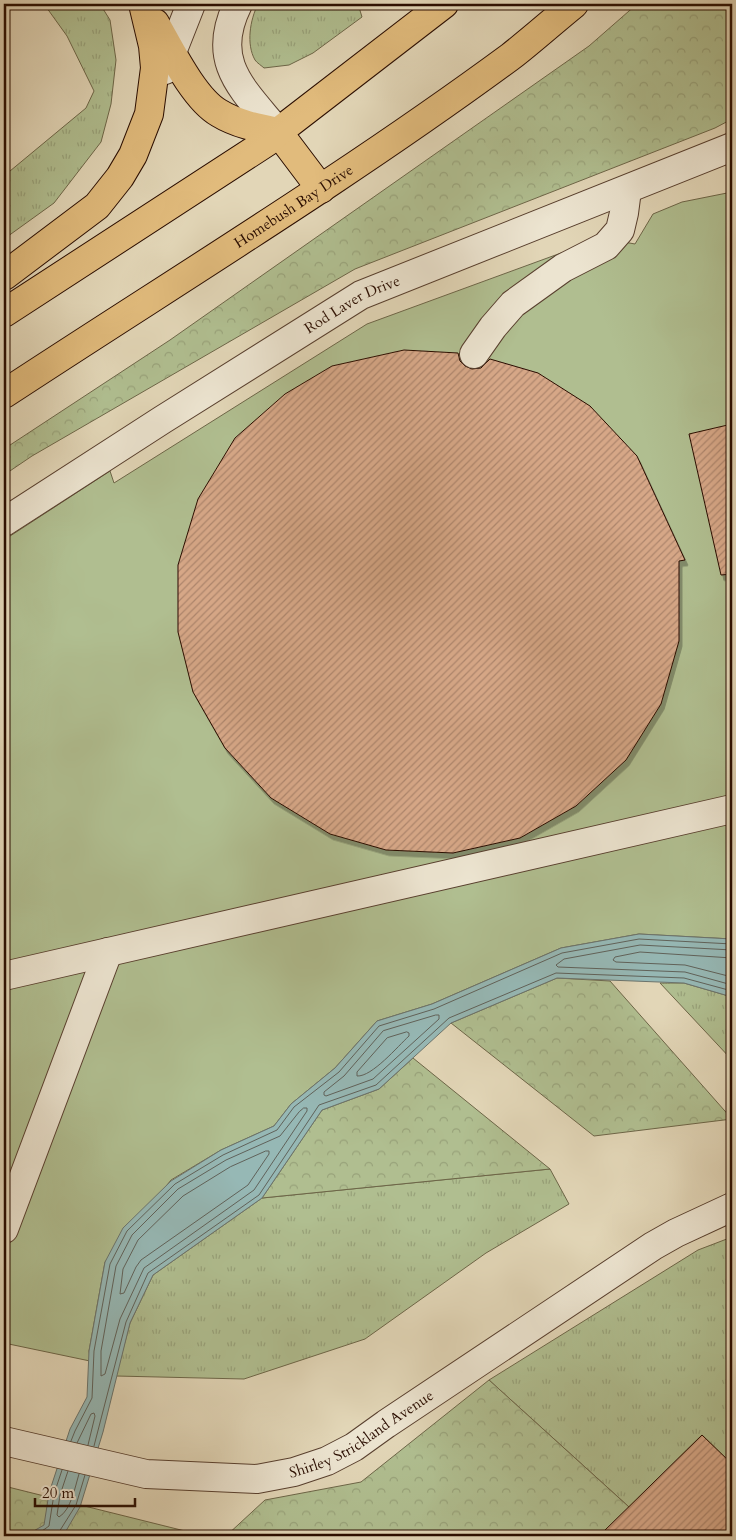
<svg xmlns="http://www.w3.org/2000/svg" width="736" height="1540" font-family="Cardo,serif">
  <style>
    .grass { fill: url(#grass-tufts); stroke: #6d6648 }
    .forest { fill: url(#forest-crowns); stroke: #6d6648 }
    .pitch { fill: #b0be90; stroke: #6d6648 }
    .water { fill: #96b8b5; stroke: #6b746d }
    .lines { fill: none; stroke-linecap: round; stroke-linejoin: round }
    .shore { stroke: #60625a; stroke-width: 1 }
    .building { fill: url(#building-hatch); stroke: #2a0d00; filter: url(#shadow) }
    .minor-casing { stroke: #583f2e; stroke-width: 30 }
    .highway-casing { stroke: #2a0d00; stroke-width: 30 }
    .minor { stroke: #ece4d0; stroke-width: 28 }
    .highway { stroke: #e1bb7c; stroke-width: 28 }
    .labels { text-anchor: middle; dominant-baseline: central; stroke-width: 4.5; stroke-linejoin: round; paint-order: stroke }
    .street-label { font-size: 15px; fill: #2a0d00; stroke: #ece4d0 }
  </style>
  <defs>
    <pattern id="grass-tufts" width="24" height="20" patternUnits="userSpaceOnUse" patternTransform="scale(1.25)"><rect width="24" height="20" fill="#b0be90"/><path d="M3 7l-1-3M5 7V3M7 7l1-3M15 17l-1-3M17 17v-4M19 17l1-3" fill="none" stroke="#98a27a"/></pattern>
    <pattern id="forest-crowns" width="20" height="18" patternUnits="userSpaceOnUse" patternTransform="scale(1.25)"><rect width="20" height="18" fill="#b0be90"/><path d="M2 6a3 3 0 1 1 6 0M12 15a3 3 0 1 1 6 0" fill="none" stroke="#98a27a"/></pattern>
    <pattern id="building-hatch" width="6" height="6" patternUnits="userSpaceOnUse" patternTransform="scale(1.25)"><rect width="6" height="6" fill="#d6a787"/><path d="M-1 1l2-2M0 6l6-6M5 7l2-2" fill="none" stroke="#ae866c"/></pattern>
    <filter id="shadow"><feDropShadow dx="3" dy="5.5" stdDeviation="0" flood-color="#0004"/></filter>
  </defs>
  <rect width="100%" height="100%" fill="#e2d6b7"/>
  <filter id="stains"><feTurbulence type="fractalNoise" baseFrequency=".004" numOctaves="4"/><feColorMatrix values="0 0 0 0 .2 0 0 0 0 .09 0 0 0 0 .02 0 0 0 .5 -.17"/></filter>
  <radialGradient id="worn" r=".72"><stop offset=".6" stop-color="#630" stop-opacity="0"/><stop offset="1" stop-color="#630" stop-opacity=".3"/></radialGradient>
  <path class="grass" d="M44,4h56l10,16 6,40 -5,44 -10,38 -47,61 -50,36v-63l82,-68 8,-17 -27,-55z
    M258,4h100l4,13 -49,36 -24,12 -25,3c-2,-2 -7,-5 -9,-8 -9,-16 -5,-40 3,-56z
    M660,983h24l48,14v63z
    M550,1169l19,35 -83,49 -121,86 -121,40 -128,-3 14,-53 23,-48 109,-77z
    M732,1237v227l-30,-29 -73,72 -140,-127 209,-130z"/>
  <path class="forest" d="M637,4h95v115l-17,9 -360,141 -323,187 -28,19v-26l166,-109 419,-294z
    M557,978l53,3 122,138 -138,17 -143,-113z
    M413,1058l137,111 -288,29 60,-88 57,-21z
    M489,1380l140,127 -30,29h-373l39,-36 96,-18z
    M4,1486l185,46 -5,4h-180z"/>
  <path class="pitch" d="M732,192v747l-93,-5 -78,14 -129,56 -55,17 -42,47 -44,36 -17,22 -53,24 -50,30 -66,82 -16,89 1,10 -86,-18v-803l106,-69 4,12 253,-159 235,-86 33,6 18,-30 29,-12z"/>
  <path class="water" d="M639,934l93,5v58l-48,-14 -127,-5 -106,45 -72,66 -57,21 -60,88 -109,77 -23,48 -27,109 -23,75 -17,29h-38l19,-11 5,-32 21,-64 17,-32 2,-46 16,-89 18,-34 48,-47 50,-31 53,-24 17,-22 44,-36 42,-47 55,-17 129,-56z"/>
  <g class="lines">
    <path class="shore" d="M732,950l-92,-5 -76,14 -8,6 2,2 127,5 47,13
      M732,958l-92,-6 -25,5 -2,3 3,2 69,3 47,12
      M436,1015h3v4l-66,60 -47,17 -2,-1v-3l20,-16 39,-45z
      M407,1032l2,1v3c-11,10 -37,41 -52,40v-4l30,-34z
      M304,1108h3v3l-53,79 -110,78 -24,51 -15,55 -4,2v-25l15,-85 16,-31 46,-46 48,-29 54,-24 19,-24z
      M266,1151h3v3l-21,31 -107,75 -5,7 -12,26 -4,1 3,-25 15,-29 45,-44 47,-29z
      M71,1441l4,-10 17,-33 2,-47 16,-87 17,-33 48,-47 48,-29 54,-25 17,-23 45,-35 40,-46 55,-17 128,-56 77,-14 93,5
      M77,1443l14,-29 3,-1 1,3 -7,29
      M94,1446l32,-124 22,-49 111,-78 60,-90 57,-20 73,-67 107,-45 128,5 48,13
      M68,1471l-8,24 -3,20 2,2c12,-7 16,-30 20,-43
      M35,1536l14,-10 5,-32 8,-24
      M59,1536v-4l17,-27 9,-30"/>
  </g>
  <path class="building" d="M404,350l54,3 2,8 5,5 7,3 9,-1 9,-9 48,14 52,33 47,50 48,104 -6,1v80l-18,63 -35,56 -50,46 -56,32 -67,15 -67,-3 -56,-16 -59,-36 -46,-50 -32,-56 -15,-60v-67l20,-66 37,-61 50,-44 47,-28z
    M732,424v150l-11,1 -32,-141z
    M702,1435l30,29v72h-133z"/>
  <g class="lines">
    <g class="minor-casing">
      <g id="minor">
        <path d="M238,4c-29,58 5,85 40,128"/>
        <path d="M165,70l26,-66"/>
        <path d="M474,354l19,-27 20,-23 50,-36 43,-22 14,-16 4,-17 3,-23"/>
        <path id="s1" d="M4,522l158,-102 199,-125 371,-148"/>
        <path d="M4,976l728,-167"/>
        <path d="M4,1229l104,-277"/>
        <path id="s2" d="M4,1441l142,33 111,5 37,-7 33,-11 27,-14 32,-23 267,-178 23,-13 56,-26"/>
      </g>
    </g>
    <g class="highway-casing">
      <g id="highway">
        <path d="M155,23c15,26 39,76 64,90 18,11 39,15 59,19"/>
        <path d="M278,132l43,57"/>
        <path d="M4,276l93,-70 23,-29 13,-22 16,-41 6,-46 -2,-22 -10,-42"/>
        <path d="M4,313l263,-171 11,-10 166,-128"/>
        <path id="s3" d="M4,394c169,-111 343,-217 506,-337 22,-17 43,-36 64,-53"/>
      </g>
    </g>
    <use href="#minor" class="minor"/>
    <use href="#highway" class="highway"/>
  </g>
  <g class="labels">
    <g class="street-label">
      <text stroke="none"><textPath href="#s3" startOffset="345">Homebush Bay Drive</textPath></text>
      <text stroke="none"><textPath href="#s1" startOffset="411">Rod Laver Drive</textPath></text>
      <text stroke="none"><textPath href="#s2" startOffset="372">Shirley Strickland Avenue</textPath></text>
    </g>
  </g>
  <rect width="736" height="1540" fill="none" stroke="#e2d6b7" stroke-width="20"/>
  <rect x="5" y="5" width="726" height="1530" fill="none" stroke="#2a0d00" stroke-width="2.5"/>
  <rect x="10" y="10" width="716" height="1520" fill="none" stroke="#2a0d00"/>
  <path d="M35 1498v8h100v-8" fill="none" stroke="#2a0d00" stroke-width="2.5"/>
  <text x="42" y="1498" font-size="15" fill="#2a0d00" stroke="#ece4d0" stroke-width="4" paint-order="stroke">20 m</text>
  <rect width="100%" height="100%" filter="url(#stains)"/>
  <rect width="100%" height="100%" fill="url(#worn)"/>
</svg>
